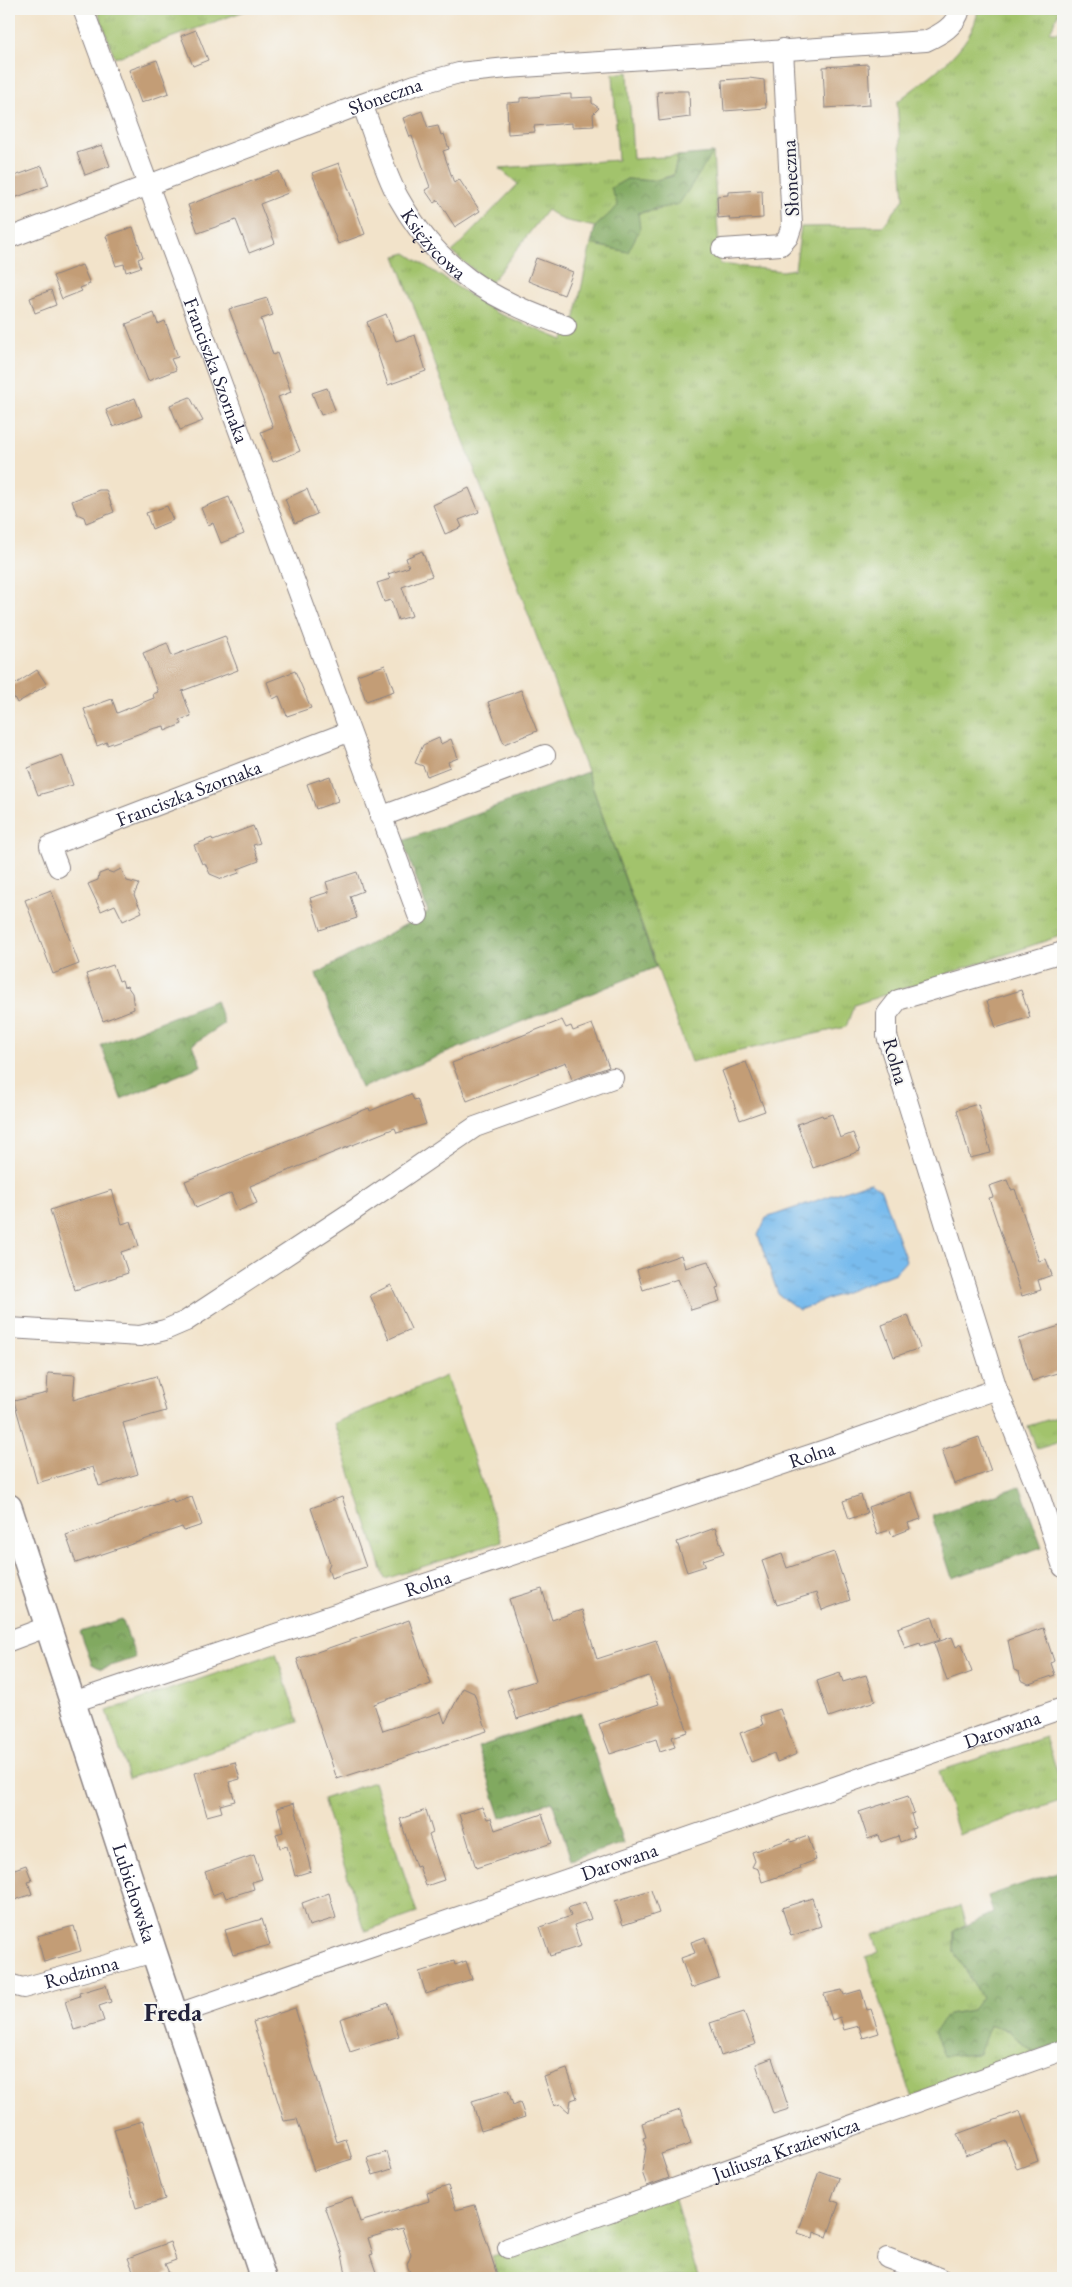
<svg xmlns="http://www.w3.org/2000/svg" width="1072" height="2287" font-family="'EB Garamond',serif">
  <style>
    .grass { fill: url(#grass-tufts); stroke: #627254 }
    .forest { fill: url(#forest-crowns); stroke: #52664e }
    .water { fill: url(#water-ripples); stroke: #4d6e94 }
    .building { fill: #c39d76 }
    .lines { fill: none; stroke-linecap: round; stroke-linejoin: round }
    .minor-casing { stroke: #8a8282; stroke-width: 22 }
    .tertiary-casing { stroke: #8a8282; stroke-width: 28 }
    .minor { stroke: #fff; stroke-width: 20 }
    .tertiary { stroke: #fff; stroke-width: 25 }
    .labels { text-anchor: middle; dominant-baseline: central; stroke-width: 4; stroke-linejoin: round; paint-order: stroke }
    .street-label { font-size: 20px; fill: #22223b; stroke: #f6f6f2 }
    .district-label { font-size: 25px; font-weight: bold; fill: #22223b; stroke: #f6f6f2 }
  </style>
  <defs>
    <pattern id="grass-tufts" width="24" height="20" patternUnits="userSpaceOnUse" patternTransform="scale(1.25)"><rect width="24" height="20" fill="#a2c36c"/><path d="M3 7l-1-3M5 7V3M7 7l1-3M15 17l-1-3M17 17v-4M19 17l1-3" fill="none" stroke="#8ba75e"/></pattern>
    <pattern id="forest-crowns" width="20" height="18" patternUnits="userSpaceOnUse" patternTransform="scale(1.25)"><rect width="20" height="18" fill="#81a960"/><path d="M2 6a3 3 0 1 1 6 0M12 15a3 3 0 1 1 6 0" fill="none" stroke="#698950"/></pattern>
    <pattern id="water-ripples" width="26" height="14" patternUnits="userSpaceOnUse" patternTransform="scale(1.25)"><rect width="26" height="14" fill="#78bbed"/><path d="M2 4q2-2 4 0t4 0M15 11q2-2 4 0t4 0" fill="none" stroke="#68a0cc"/></pattern>
  </defs>
  <rect width="100%" height="100%" fill="#f6f6f2"/>
  <filter id="ink" filterUnits="userSpaceOnUse"><feTurbulence type="fractalNoise" baseFrequency=".02" numOctaves="2"/><feDisplacementMap in="SourceGraphic" scale="10" xChannelSelector="R" yChannelSelector="G"/><feConvolveMatrix kernelMatrix="1 2 1 2 8 2 1 2 1" color-interpolation-filters="sRGB"/></filter>
  <filter id="wash" filterUnits="userSpaceOnUse"><feTurbulence type="fractalNoise" baseFrequency=".0096" numOctaves="4" result="noise"/><feDisplacementMap in="SourceGraphic" scale="20" xChannelSelector="R" yChannelSelector="G"/><feGaussianBlur stdDeviation="1.12" result="paint"/><feColorMatrix in="noise" values="0 0 0 0 0 0 0 0 0 0 0 0 0 0 0 0 0 1.4 0 .05"/><feComposite in="paint" operator="in"/></filter>
  <g filter="url(#wash)">
    <rect width="100%" height="100%" fill="#f2e3ca"/>
    <path class="grass" d="M97,9h153l-135,49z
      M978,9h82l-10,23h13v903l-209,70 -8,22 -155,35 -104,-290 -192,-516 11,-3 89,59 68,28 12,-23 16,-73 37,8 10,-39 20,-3 39,-35 16,-22 7,111 62,7 13,-2 6,-42 82,-1 21,-27 -7,-97c28,-23 77,-53 81,-93z
      M628,72l5,87 45,-3 -5,19 -20,6 -26,-2 -15,9 7,18 -24,21 -32,-7 -16,-10 -57,74 -38,-32 66,-68 -19,-16 119,-8 -5,-86z
      M446,1376l56,165 -117,38 -51,-156z
      M1063,1415v26l-26,8 -9,-23z
      M276,1653l22,69 -169,56 -22,-67z
      M1046,1737l17,53v10l-104,35 -20,-64z
      M374,1782l43,131 -52,18 -42,-132z
      M960,1906l6,18 -12,7v21l28,45 -10,13 -24,4 61,17 25,22 -122,44 -46,-140 13,-5 -6,-17z
      M673,2193l25,84 -199,1 -7,-22z"/>
    <path class="forest" d="M713,153l-34,51 -41,9 2,16 -12,23 -37,-8 4,-17 23,-21 -7,-18 16,-9 26,2 20,-5 5,-20z
      M587,772l69,195 -295,121 -45,-114 112,-62 -25,-71z
      M216,1000l8,24 -31,20 8,22 -80,33 -20,-54z
      M1020,1486l22,61 -90,31 -20,-62z
      M122,1619l14,39 -35,11 -9,-5 -12,-32z
      M581,1712l42,131 -52,17 -19,-59 -51,17 -23,-71z
      M1063,1870v173l-29,10 -25,-22 -19,-6 -11,29 -35,2 -10,-24 14,-18 24,-4 10,-13 -28,-45v-21l39,-18 -5,-17z"/>
    <path class="water" d="M870,1182l11,8 25,71 -11,12 -96,37 -21,-16 -20,-59 8,-17z"/>
    <g id="blocks">
      <path class="building" d="M196,30l12,30 -15,6 -12,-30z
        M157,60l12,33 -28,10 -12,-33z
        M868,64l2,41 -45,3 -2,-41z
        M749,78l15,2 2,28 -42,3 -2,-31z
        M668,91h21l1,26 -31,4 -2,-29z
        M571,94v4l21,-1v6l7,5 -6,6 1,12 -22,1v-4l-38,3 1,6 -27,2 -1,-31 13,-1v-4z
        M422,111l6,17 10,-2 3,9 3,-1 5,15 -6,2 11,32 5,-4 21,32 -25,16 -17,-27 -4,3 -9,-13 5,-3 -18,-51 -2,1 -7,-19z
        M102,145l8,21 -25,9 -8,-22z
        M339,163l26,71 -27,10 -26,-71z
        M42,166l7,19 -40,15v-22z
        M279,171l9,22 -28,11 15,39 -26,10 -13,-33 -38,13 -10,-28z
        M762,190l1,28 -33,2 -1,-3 -11,1 -1,-22 11,-1v-3z
        M133,227l10,30 -5,2 3,8 -15,5 -2,-8 -8,2 -10,-30z
        M536,258l37,14 -9,23 -36,-14z
        M82,265l8,19 -10,4 2,3 -20,8 -9,-23z
        M51,290l5,15 -21,8 -5,-15z
        M267,298l6,17 -12,4 12,36 4,-2 14,39 -13,5 22,54 -27,11 -12,-30 12,-5 -44,-118z
        M154,313l4,11 7,-3 13,36 -7,2 5,11 -28,11 -22,-57z
        M386,314l10,27 19,-6 11,36 -38,14 -21,-63z
        M327,388l8,22 -14,5 -9,-22z
        M190,397l13,24 -23,9 -10,-25z
        M135,398l7,18 -29,11 -7,-17z
        M469,488l10,24 -20,8 3,7 -17,7 -12,-29z
        M307,489l10,25 -22,9 -10,-24z
        M99,490h7l8,22 -28,11 -2,-6 -7,-3 -5,-13z
        M229,497l15,37 -23,9 -8,-20 -5,2 -7,-17z
        M167,506l6,14 -21,9 -6,-16z
        M422,551l10,25 -30,11 10,29 -14,4 -7,-20 -7,2 -7,-19 13,-4 -2,-5 21,-7 -3,-9z
        M225,636l13,34 -56,21 9,25 -11,4 2,4 -17,7 -1,-5 -12,3 -45,16v-3l-10,4 -13,-37 28,-10 5,14 37,-15 -1,-4 5,-2 -15,-39 24,-10 5,13z
        M385,665l9,26 -28,10 -9,-26z
        M37,670l10,15 -30,18 -8,-15z
        M295,671l16,37 -24,8 -8,-20 -6,3 -6,-17z
        M521,690l16,41 -33,13 -16,-42z
        M439,738l2,6 10,-5 7,19 -10,4 2,5 -23,9 -4,-10 -8,-3 8,-18z
        M62,755l11,30 -35,10 -10,-27z
        M330,776l8,25 -22,8 -9,-25z
        M253,826l7,17 -7,2 6,16 -21,8 1,4 -17,6 -12,-5 -5,-11 -3,1 -8,-19 18,-7 1,3z
        M121,869l6,12 12,3 -5,11 8,17 -19,9 -8,-16 -14,6 -13,-27 10,-4 1,-6 8,-3 6,2z
        M357,872l6,19 -13,5 7,22 -37,12 -10,-32 19,-6 -3,-10z
        M51,890l28,74 -26,10 -28,-74z
        M113,965l6,16 3,-1 2,7 3,-1 5,7 2,16 -31,12 -17,-47z
        M1021,990l9,27 -34,11 -9,-27z
        M562,1020l4,8 5,-2 2,5 19,-7 17,43 -37,13 -6,-18 -99,39 -15,-38z
        M746,1062l19,49 -25,9 -18,-49z
        M411,1094l3,6 3,-1 9,25 -29,9 -2,-5 -145,58 7,17 -19,8 -7,-18 -35,15 -11,-27 184,-73 1,3z
        M978,1104l13,49 -21,5 -13,-48z
        M832,1114l8,24 13,-5 7,18 -47,17 -16,-44 25,-9 1,2z
        M1007,1180l4,10 4,-1 24,72 7,-2 6,16 -14,5 3,10 -19,6 -33,-98 4,-1 -4,-11z
        M112,1190l10,34 9,-3 8,25 -18,6 7,21 -53,17 -25,-80z
        M681,1255l4,13 23,-7 11,26 -3,1 4,13 -29,9 -13,-31 -35,11 -6,-20z
        M391,1285l20,44 -22,10 -19,-44z
        M908,1315l12,33 -26,9 -12,-32z
        M1063,1325v46l-31,10 -14,-42z
        M48,1373l27,2 -2,25 83,-24 10,35 -43,12 15,51 -39,12 -6,-19 -56,16 -23,-82 33,-8z
        M979,1437l12,34 -37,13 -12,-34z
        M911,1492l10,27 -13,4 2,6 -18,7 -2,-6 -13,4 -9,-27z
        M861,1495l6,18 -18,6 -6,-18z
        M192,1497l10,28 -18,6 -2,-4 -106,36 -10,-28 107,-36 1,4z
        M342,1497l24,70 -35,11 -3,-10 2,-5 -19,-55z
        M715,1528l9,25 -21,7 3,6 -19,6 -10,-30z
        M834,1552l16,48 -28,10 -6,-17 -39,12 -15,-44 20,-7 5,14z
        M542,1589l10,31 30,-10 15,49 59,-19 32,92 -16,5 3,10 -15,5 -4,-13 -46,15 -11,-30 60,-20 -10,-28 -132,43 -10,-29 28,-9 -26,-82z
        M932,1616l8,24 -19,6 -1,-3 -15,5 -7,-20z
        M409,1620l22,64 -57,20 9,27 58,-19 4,11 18,-35 11,5 13,38 -150,48 -40,-120z
        M1043,1628l11,33 -3,2 4,12 -26,9 -8,-4 -2,-8 -5,-2 -6,-30z
        M952,1637l4,10 6,-3 10,28 -25,9 -13,-38z
        M840,1673l3,9 23,-7 9,26 -46,16 -12,-36z
        M780,1709l17,45 -20,8 -3,-9 -23,9 -11,-29 23,-8 -3,-9z
        M235,1762l5,17 -11,3 6,19 -15,4 2,7 -15,4 -12,-43z
        M908,1796l6,17 -3,1 4,14 -4,1 3,8 -14,5 -2,-6 -17,6 -2,-7 -11,4 -9,-27z
        M294,1803l17,68 -16,5 -8,-30 -7,2 -4,-14 7,-2 -6,-24z
        M482,1807l5,12 4,-1 4,12 47,-16 10,29 -76,25 -17,-54z
        M426,1810l7,23 -4,2 15,45 -18,6 -7,-20 -3,1 -16,-48z
        M808,1836l8,24 -16,6 1,3 -39,13 -4,-13 -6,-2 3,-6 -3,-9 38,-13 1,3z
        M254,1855l8,24 -10,3 2,7 -28,9 -3,-7 -10,4 -8,-23z
        M26,1865l6,16 -4,1 4,12 -23,8v-31z
        M651,1890l8,23 -36,12 -8,-24z
        M329,1893l7,25 -27,8 -7,-23z
        M812,1898l9,28 -30,10 -9,-28z
        M585,1902l6,17 -17,6 7,21 -31,10 -10,-29 31,-11 -3,-8z
        M262,1919l8,26 -37,10 -8,-25z
        M74,1926l7,25 -37,11 -7,-26z
        M705,1937l14,41 -28,10 -10,-30 14,-5 -4,-11z
        M454,1961l1,4 11,-4 6,18 -46,15 -7,-22z
        M106,1985l5,17 -12,4 5,15 -30,9 -9,-29 15,-5 -1,-3z
        M842,1990l2,5 17,-5 6,20 4,-1 8,24 -16,5 -4,-12 -15,4 -4,-13 -8,3 -8,-26z
        M388,2003l11,33 -49,16 -10,-33z
        M295,2008l42,134 9,-3 6,20 -38,12 -17,-52 -13,2 -31,-99z
        M744,2012l12,32 -35,12 -11,-33z
        M772,2058l17,51 -16,5 -17,-50z
        M567,2069l10,29 -6,2 -2,12 -9,-8 -6,2 -10,-29z
        M508,2090l5,15 7,-3 5,15 -44,14 -9,-30z
        M680,2110l11,34 -30,10 8,24 -22,8 -5,-14 4,-24 -3,-10 3,-1 -4,-14z
        M1020,2111l18,50 -21,8 -11,-28 -41,15 -8,-22z
        M143,2121l22,78 -29,9 -22,-79z
        M387,2152l5,17 -19,6 -6,-17z
        M819,2171l20,7 -8,22 8,3 -12,34 -13,-5 -1,6 -15,-5z
        M448,2186l8,24 19,-5 23,73h-86l-5,-13 4,-10 -9,-27 -34,10 5,16 -3,1 8,23h-31l-5,-23 -17,-49 27,-9 8,25 69,-21 -2,-8z
        M170,2242l6,18 -11,4 4,9 -14,5h-19l-8,-20z"/>
    </g>
  </g>
  <g filter="url(#ink)">
    <use href="#blocks" fill-opacity="0" stroke="#8a8282" stroke-width="1"/>
    <g class="lines">
      <g class="minor-casing">
        <g id="minor">
          <path id="s1" d="M83,9l335,906"/>
          <path id="s2" d="M362,104c12,30 21,65 36,93 41,73 91,102 168,129"/>
          <path id="s3" d="M9,238l353,-134 53,-19 44,-12 48,-5 419,-27c15,-7 30,-15 34,-32"/>
          <path d="M722,249l59,-4 7,-8 4,-12 -9,-176"/>
          <path d="M380,817l165,-62"/>
          <path id="s4" d="M58,867l-8,-21 298,-114"/>
          <path d="M9,1328l131,8 25,-6 21,-9 164,-108 125,-86 138,-49"/>
          <path d="M997,1389l41,102 25,76"/>
          <path d="M9,1641l40,-15"/>
          <path id="s5" d="M73,1702l755,-253 169,-60 -110,-353v-22l11,-14 165,-48"/>
          <path id="s6" d="M9,1984l14,4 131,-36"/>
          <path id="s7" d="M175,2015l888,-307"/>
          <path id="s8" d="M508,2248l555,-198"/>
          <path d="M887,2258l53,20"/>
        </g>
      </g>
      <g class="tertiary-casing">
        <g id="tertiary">
          <path id="s9" d="M9,1507l145,445 109,326"/>
        </g>
      </g>
      <use href="#minor" class="minor"/>
      <use href="#tertiary" class="tertiary"/>
    </g>
  </g>
  <g class="labels">
    <g class="street-label">
      <text stroke="none"><textPath href="#s3" startOffset="402">Słoneczna</textPath></text>
      <text transform="translate(790 178) rotate(-93)">Słoneczna</text>
      <text stroke="none"><textPath href="#s2" startOffset="159">Księżycowa</textPath></text>
      <text stroke="none"><textPath href="#s1" startOffset="385">Franciszka Szornaka</textPath></text>
      <text stroke="none"><textPath href="#s4" startOffset="171">Franciszka Szornaka</textPath></text>
      <text transform="translate(896 1061) rotate(74)">Rolna</text>
      <text stroke="none"><textPath href="#s5" startOffset="779">Rolna</textPath></text>
      <text stroke="none"><textPath href="#s5" startOffset="374">Rolna</textPath></text>
      <text stroke="none"><textPath href="#s7" startOffset="875">Darowana</textPath></text>
      <text stroke="none"><textPath href="#s7" startOffset="470">Darowana</textPath></text>
      <text stroke="none"><textPath href="#s9" startOffset="406">Lubichowska</textPath></text>
      <text stroke="none"><textPath href="#s6" startOffset="75">Rodzinna</textPath></text>
      <text stroke="none"><textPath href="#s8" startOffset="295">Juliusza Kraziewicza</textPath></text>
    </g>
    <g class="district-label">
      <text x="173" y="2012">Freda</text>
    </g>
  </g>
  <rect width="1072" height="2287" fill="none" stroke="#f6f6f2" stroke-width="30"/>
</svg>
